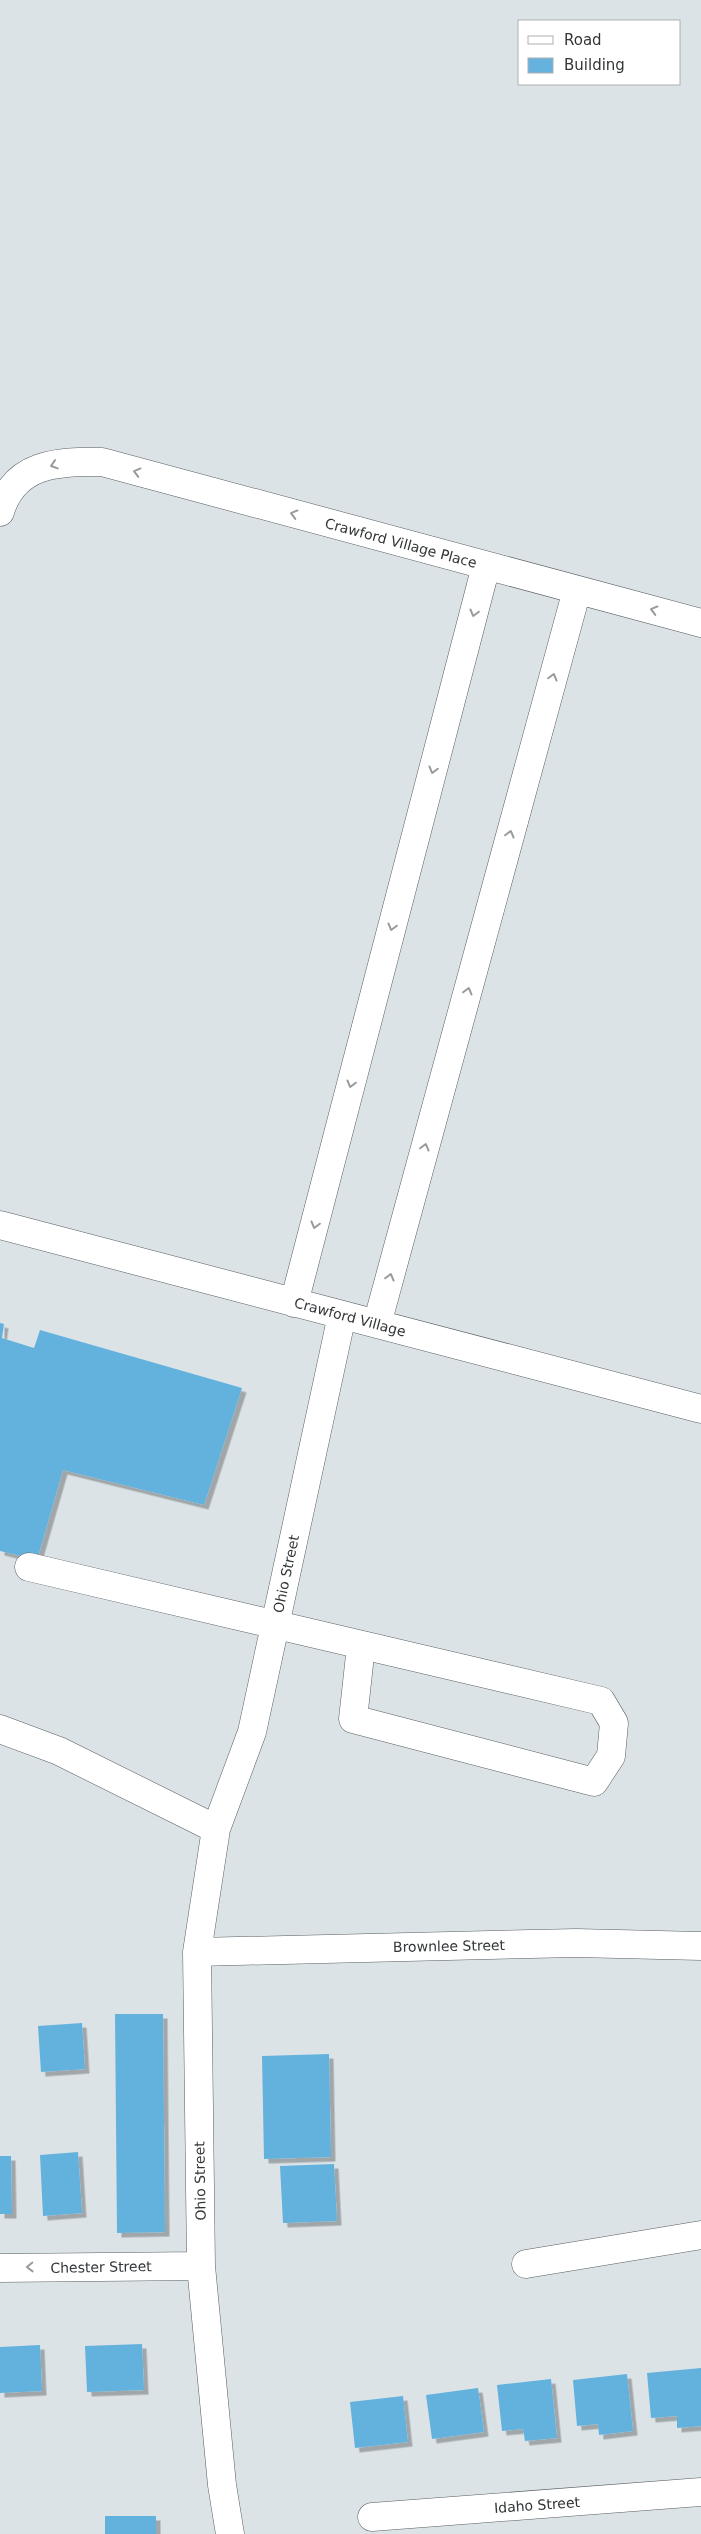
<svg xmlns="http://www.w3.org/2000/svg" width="701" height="2534" font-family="'DejaVu Sans',sans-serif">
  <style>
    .building { fill: #64b2dd; filter: url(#shadow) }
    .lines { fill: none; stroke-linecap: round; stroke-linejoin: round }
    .minor-casing { stroke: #585e62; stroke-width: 29 }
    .minor { stroke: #fff; stroke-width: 28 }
    .oneway { stroke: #999a9c }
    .labels { text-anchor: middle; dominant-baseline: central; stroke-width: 4; stroke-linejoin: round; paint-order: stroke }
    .street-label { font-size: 14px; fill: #333638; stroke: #fff }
  </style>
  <defs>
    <filter id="shadow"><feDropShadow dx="4.5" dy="4.5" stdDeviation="0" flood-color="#0004"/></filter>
  </defs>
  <rect width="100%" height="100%" fill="#dbe3e7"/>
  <path class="building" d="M0,1323l4,1 -2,14 32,10 6,-18 202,58 -38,117 -141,-35 -26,90 -37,-9z
    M115,2014h48l2,218 -48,1z
    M82,2023l3,46 -44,3 -3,-46z
    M329,2054l2,103 -67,2 -2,-103z
    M78,2152l4,61 -39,3 -3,-61z
    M0,2156h11l1,58h-12z
    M334,2164l3,57 -54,2 -3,-57z
    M142,2344l2,46 -57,2 -2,-46z
    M40,2345l2,46 -42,2v-46z
    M701,2368v58l-24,2v-12l-26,2 -4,-45z
    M627,2374l6,57 -34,4 -1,-11 -21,2 -4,-46z
    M551,2379l6,59 -32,3 -2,-12 -21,2 -5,-46z
    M478,2388l6,44 -52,7 -6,-44z
    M403,2396l5,46 -53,6 -5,-46z
    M105,2516h51v18h-51z"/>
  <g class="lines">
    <g class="minor-casing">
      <path id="minor" d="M0,512c14,-49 58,-51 102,-50l599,161
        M0,1225l701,184
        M294,1303l192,-737
        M377,1324l200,-734
        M29,1567l572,134 13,22 -3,33 -17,26 -241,-63 8,-73
        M0,1729l59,22 157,78
        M197,1952l379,-9 125,3
        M526,2264l175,-29
        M0,2268l201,-2
        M372,2517l329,-25
        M230,2534l-8,-49 -21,-219 -4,-314 19,-123 36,-97 90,-417"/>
    </g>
    <use href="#minor" class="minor"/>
  </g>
  <defs><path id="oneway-chevron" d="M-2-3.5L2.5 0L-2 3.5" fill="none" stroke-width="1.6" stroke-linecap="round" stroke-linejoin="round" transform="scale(1.25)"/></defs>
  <g class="oneway">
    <use href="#oneway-chevron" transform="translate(54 465) rotate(162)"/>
    <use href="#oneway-chevron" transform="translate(137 472) rotate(-165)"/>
    <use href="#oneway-chevron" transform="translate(294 514) rotate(-165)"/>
    <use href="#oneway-chevron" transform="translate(654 610) rotate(-165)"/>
    <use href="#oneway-chevron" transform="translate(474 613) rotate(105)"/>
    <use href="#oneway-chevron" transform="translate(553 677) rotate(-75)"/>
    <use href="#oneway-chevron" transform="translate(433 770) rotate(105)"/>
    <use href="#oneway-chevron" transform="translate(510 834) rotate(-75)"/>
    <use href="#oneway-chevron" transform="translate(392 927) rotate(105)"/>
    <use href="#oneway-chevron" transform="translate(468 991) rotate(-75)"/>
    <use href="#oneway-chevron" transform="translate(351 1084) rotate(105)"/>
    <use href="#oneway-chevron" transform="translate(425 1147) rotate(-75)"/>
    <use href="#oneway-chevron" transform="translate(315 1225) rotate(105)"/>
    <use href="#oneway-chevron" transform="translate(390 1277) rotate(-75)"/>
    <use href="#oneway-chevron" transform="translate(30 2267) rotate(179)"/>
  </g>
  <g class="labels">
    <g class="street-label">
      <text transform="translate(401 543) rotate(15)">Crawford Village Place</text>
      <text transform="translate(350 1317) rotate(15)">Crawford Village</text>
      <text transform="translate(286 1574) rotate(-78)">Ohio Street</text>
      <text transform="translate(449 1946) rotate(-1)">Brownlee Street</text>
      <text transform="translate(200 2181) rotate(-91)">Ohio Street</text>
      <text transform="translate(101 2267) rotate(-1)">Chester Street</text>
      <text transform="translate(537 2505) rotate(-4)">Idaho Street</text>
    </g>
  </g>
  <rect x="518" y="20" width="162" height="65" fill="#ffffff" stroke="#adafaf"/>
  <rect x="528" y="36" width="25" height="8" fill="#ffffff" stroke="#adafaf"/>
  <text x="564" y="45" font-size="15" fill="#333638">Road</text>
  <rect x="528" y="58" width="25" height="15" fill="#64b2dd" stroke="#adafaf"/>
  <text x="564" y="70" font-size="15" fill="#333638">Building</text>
</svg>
